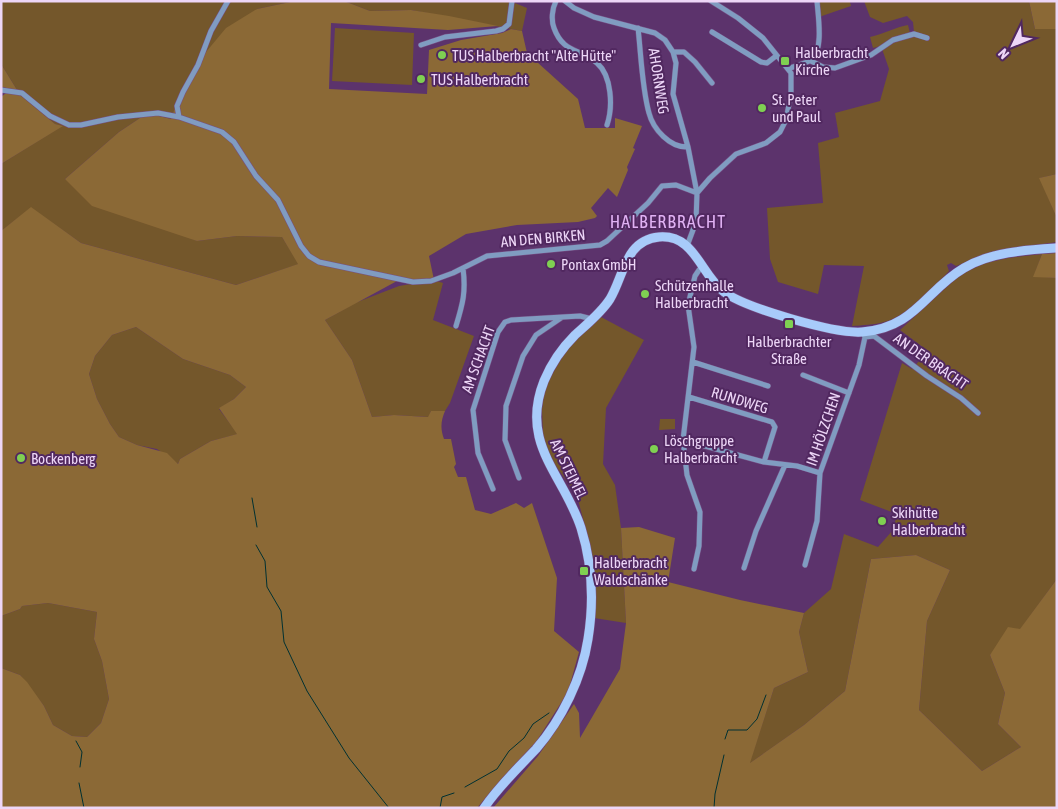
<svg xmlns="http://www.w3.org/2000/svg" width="1058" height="809" font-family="'Asap Condensed',sans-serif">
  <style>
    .green { fill: #74572b }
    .forest { fill: #8b6936; fill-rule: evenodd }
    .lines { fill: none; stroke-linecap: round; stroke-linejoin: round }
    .stream { stroke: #003132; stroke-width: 1 }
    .minor-casing { stroke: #765085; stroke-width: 6 }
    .secondary-casing { stroke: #765085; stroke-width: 10 }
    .minor { stroke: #809cc1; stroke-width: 5 }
    .secondary { stroke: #a8cbfa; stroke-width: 9 }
    .poi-dot { fill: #7fd052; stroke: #512860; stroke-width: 2 }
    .labels { text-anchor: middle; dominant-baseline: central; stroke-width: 4; stroke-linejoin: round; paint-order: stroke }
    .poi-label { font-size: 15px; fill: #edd6f7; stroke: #512860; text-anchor: start }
    .street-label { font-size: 15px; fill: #edd6f7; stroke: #512860 }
    .quarter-label { font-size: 18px; letter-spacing: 1px; fill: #e0b1f3; stroke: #512860 }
  </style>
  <rect width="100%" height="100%" fill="#5c336c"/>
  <path class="green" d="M1,1h294l-38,8 -79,91 -7,19 -16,-4 -12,1 -24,16 -54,47 132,62 40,-5 45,1 17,27 -63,21 -155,-42 -50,-35 -30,23v-67l61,-38 -7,-2 -35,-29 -19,-31z
    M344,1h166l17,7 -5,23 -111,-21 -41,1z
    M817,1h34l-1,1 1,4 -32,11z
    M864,1h165l6,28h22v145l-17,4 17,40v24l-62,9 -39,15 -5,-3 -4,2 2,6c-17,18 -41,45 -65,51 -10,3 -21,3 -32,4l12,-60 -40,-1 -6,29 -40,-12 -8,-23 -3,-51 56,-5 -5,-60 21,-6 -4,-24 45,-12 9,-32 -8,-23 -8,2 -3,-11c13,-3 26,-10 38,-12l2,8 4,-1 -1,-10 -6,-6 -24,7 -13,-6z
    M335,28l79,5 -2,52 -80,-4z
    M1042,254l-8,22 23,2v301l-37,51 -30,25 15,38 -7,31 23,23 -39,24 -63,-61 8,-89 23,-51 -34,-15 -45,4 -26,132 -41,34 -55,39 25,-76 34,-16 -9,-40 5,-19 27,-24 13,-55 34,13 15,-17 4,-16 -37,-14 42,-137 10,6 16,-18 -28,-21 60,-55 25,-12 23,-5z
    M434,280l9,3 -10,37 41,16 -24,67 -5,8h-14l-2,6 -35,-2 -22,2 -20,-57 -27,-40 30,-17 44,-17z
    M601,317l43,23 -38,68 -3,56 12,21 6,43 5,95 -32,-5 -5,-77 -12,-45 -26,-37 -8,-22 -1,-28 3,-22 19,-33 8,-11z
    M136,327l47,32 47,16 16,12 -12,12 -15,10 19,25 -27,7 -31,18 -2,5 -21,-15 -20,-4 -18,-8 -9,-13 -13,-25 -8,-25 6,-18 17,-21z
    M660,419h15v10l-16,1z
    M48,603l49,9 -3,27 8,22 7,38 -8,24 -14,14 -15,-1 -19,-11 -9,-19 -24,-31 -19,-7v-52l19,-7 2,-3z"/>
  <path class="forest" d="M295,1h49l26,10 41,-1 38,6 49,10 -50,4 -117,-7 -2,66 98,5 2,-44 32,-10 41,-7 9,-4 11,2 5,22 51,46 7,29h30v-10l27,8 -9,22 2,1 -8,18 1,3 -11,27 -9,-9 -17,20 6,8 -2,2 -17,4 -61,3 -51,9 -37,22 5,24 -37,1 -72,39 27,40 20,57 22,-2 34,2 3,-6h14c-4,10 -5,17 -1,28h7l5,25 -2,3 4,10h8l9,33 16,4 25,-11 8,5 8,-5 25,75 -3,53 25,21 -11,40 -32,50 -32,34 -27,32h-476v-140l19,7 7,7 17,24 9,19 19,11 15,1 14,-14 8,-24 -7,-38 -8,-22 3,-27 -49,-9 -26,3 -2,3 -19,7v-385l30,-24 50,36 155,42 62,-21 -16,-27 -45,-1 -40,5 -105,-35 -27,-27 54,-47 24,-16 12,-1 16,4 7,-20 6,-5 22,-42 20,-24 31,-19zM136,327l47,32 47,16 16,12 -12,12 -15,9 18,26 -26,7 -31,18 -2,5 -11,-11 -30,-8 -18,-8 -9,-13 -13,-25 -8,-25 6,-18 17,-21z
    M1029,1h28v28h-22z
    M1,64l16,26 -16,-3z
    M6,93l14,2 35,29 8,2 -62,38v-67z
    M1057,174v44l-18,-40z
    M1057,253v25l-24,-1 9,-23z
    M639,527l36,11 -7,44 72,18 64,13 -5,19 9,40 -34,16 -24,75 54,-38 41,-34 26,-132 45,-4 34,15 -23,51 -8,89 63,61 39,-24 -23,-23 7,-31 -15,-38 18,-28 12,2 37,-50v229h-564l45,-52 36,-52 5,9 1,25 40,-69 6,-46 -5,-95z"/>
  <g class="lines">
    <path class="stream" d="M252,498l5,29
      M256,545l9,16 2,26 14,24 3,31 23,49 42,67 40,50
      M725,739l3,-9h19l10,-11 9,-24
      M76,741l6,11 -2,15
      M79,783l5,25
      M465,787l32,-18 12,-18 15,-13 9,-14 16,-11
      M440,808l2,-11 12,-4
      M714,808l1,-14 9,-39"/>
    <g class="minor-casing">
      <path id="minor" d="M556,1c-4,8 -5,19 -2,27 9,25 25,20 43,35 15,13 16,44 10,62
        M565,1l9,7 20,9 61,16 10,7 8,12 3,11 -3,31 15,53 9,46 -1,29 -9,24
        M638,28c3,26 4,60 11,85 4,16 21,35 39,34
        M712,32l49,30 6,1 9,-7
        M421,45l24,-8 51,-6 7,-2 6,-5 3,-23
        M673,52h11l11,10 17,21
        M811,61l12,6 12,1 36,-13 22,-15 21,-6 13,4
        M788,69c6,-3 19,-6 23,-9 13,-9 7,-45 6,-59
        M1,90l21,3 28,23 19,9h12l37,-8 40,-4 21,4 43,15 12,10 22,34 22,24 23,46 8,10 10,6 94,20 18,-1 22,-8 34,-17 113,-11 7,-4 41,-38 14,-17 14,-1 21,8
        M179,117l-2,-11 6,-14 15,-27 13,-34 17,-30
        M697,193l13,-15 26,-24 30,-11 14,-11 6,-12 5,-26v-21l-28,-35 -25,-20 -27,-17
        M456,326c7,-23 10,-34 7,-58
        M865,337l9,-1 4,3 49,37 34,22 17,15
        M693,362l75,24
        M803,375l46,18
        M689,397l83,25 3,5 -11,35
        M683,440l81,22 33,4 23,7
        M519,478l-14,-38 1,-34 17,-50 13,-21 25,-17
        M493,489l-15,-36 -5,-43 25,-78 7,-10 6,-2 69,-4 8,2 3,3
        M805,565l12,-44 3,-48 39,-108 6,-28 -2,-5
        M744,568l12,-37 29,-66
        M694,569l5,-23 1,-34 -13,-37 -4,-35 11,-93 -6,-42 7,-29 4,-6 4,-2"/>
    </g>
    <g class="secondary-casing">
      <path id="secondary" d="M484,808c15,-22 34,-40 52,-59 26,-30 46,-71 52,-110 6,-37 4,-76 -7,-111 -17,-53 -62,-84 -37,-147 7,-17 18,-33 31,-46 12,-11 26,-22 35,-36 14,-23 15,-59 49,-62 36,-3 41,37 65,55 22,16 111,42 138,40 53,-4 64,-42 102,-64 27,-16 62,-18 93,-20"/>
    </g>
    <use href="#minor" class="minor"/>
    <use href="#secondary" class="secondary"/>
  </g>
  <g class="poi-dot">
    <circle cx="442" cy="55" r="5"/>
    <rect x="780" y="56" width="10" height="10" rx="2.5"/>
    <circle cx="421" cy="79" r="5"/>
    <circle cx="762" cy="108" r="5"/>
    <circle cx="551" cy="264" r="5"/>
    <circle cx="645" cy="294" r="5"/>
    <rect x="784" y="319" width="10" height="10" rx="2.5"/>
    <circle cx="654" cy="449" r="5"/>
    <circle cx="21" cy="458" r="5"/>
    <circle cx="882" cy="521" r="5"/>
    <rect x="579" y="566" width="10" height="10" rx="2.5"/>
  </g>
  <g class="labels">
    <g class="poi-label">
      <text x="795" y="52">Halberbracht<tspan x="795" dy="17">Kirche</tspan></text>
      <text x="452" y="55">TUS Halberbracht "Alte Hütte"</text>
      <text x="431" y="79">TUS Halberbracht</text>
      <text x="772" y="99">St. Peter<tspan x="772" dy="17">und Paul</tspan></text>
      <text x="561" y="264">Pontax GmbH</text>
      <text x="655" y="285">Schützenhalle<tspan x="655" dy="17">Halberbracht</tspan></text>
      <text x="789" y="341" text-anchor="middle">Halberbrachter<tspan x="789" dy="17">Straße</tspan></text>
      <text x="664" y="440">Löschgruppe<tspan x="664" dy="17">Halberbracht</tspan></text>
      <text x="31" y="458">Bockenberg</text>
      <text x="892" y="512">Skihütte<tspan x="892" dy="17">Halberbracht</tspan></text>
      <text x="594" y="562">Halberbracht<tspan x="594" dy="17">Waldschänke</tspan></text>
    </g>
    <g class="street-label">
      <text transform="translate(659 81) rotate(81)">AHORNWEG</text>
      <text transform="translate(543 238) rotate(-5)">AN DEN BIRKEN</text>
      <text transform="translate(478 359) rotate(-70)">AM SCHACHT</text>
      <text transform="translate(931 361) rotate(35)">AN DER BRACHT</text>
      <text transform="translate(740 400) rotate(17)">RUNDWEG</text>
      <text transform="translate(823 429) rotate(-71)">IM HÖLZCHEN</text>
      <text transform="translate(569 469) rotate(64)">AM STEIMEL</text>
    </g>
    <g class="quarter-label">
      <text x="668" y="221">HALBERBRACHT</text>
    </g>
  </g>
  <rect width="1058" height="809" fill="none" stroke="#edd6f7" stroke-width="5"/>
  <g transform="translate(1013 45) rotate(227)" stroke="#512860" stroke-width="4" paint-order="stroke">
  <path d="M0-4L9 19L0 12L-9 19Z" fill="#edd6f7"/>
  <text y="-8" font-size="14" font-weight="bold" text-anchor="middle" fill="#edd6f7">N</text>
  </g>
</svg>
